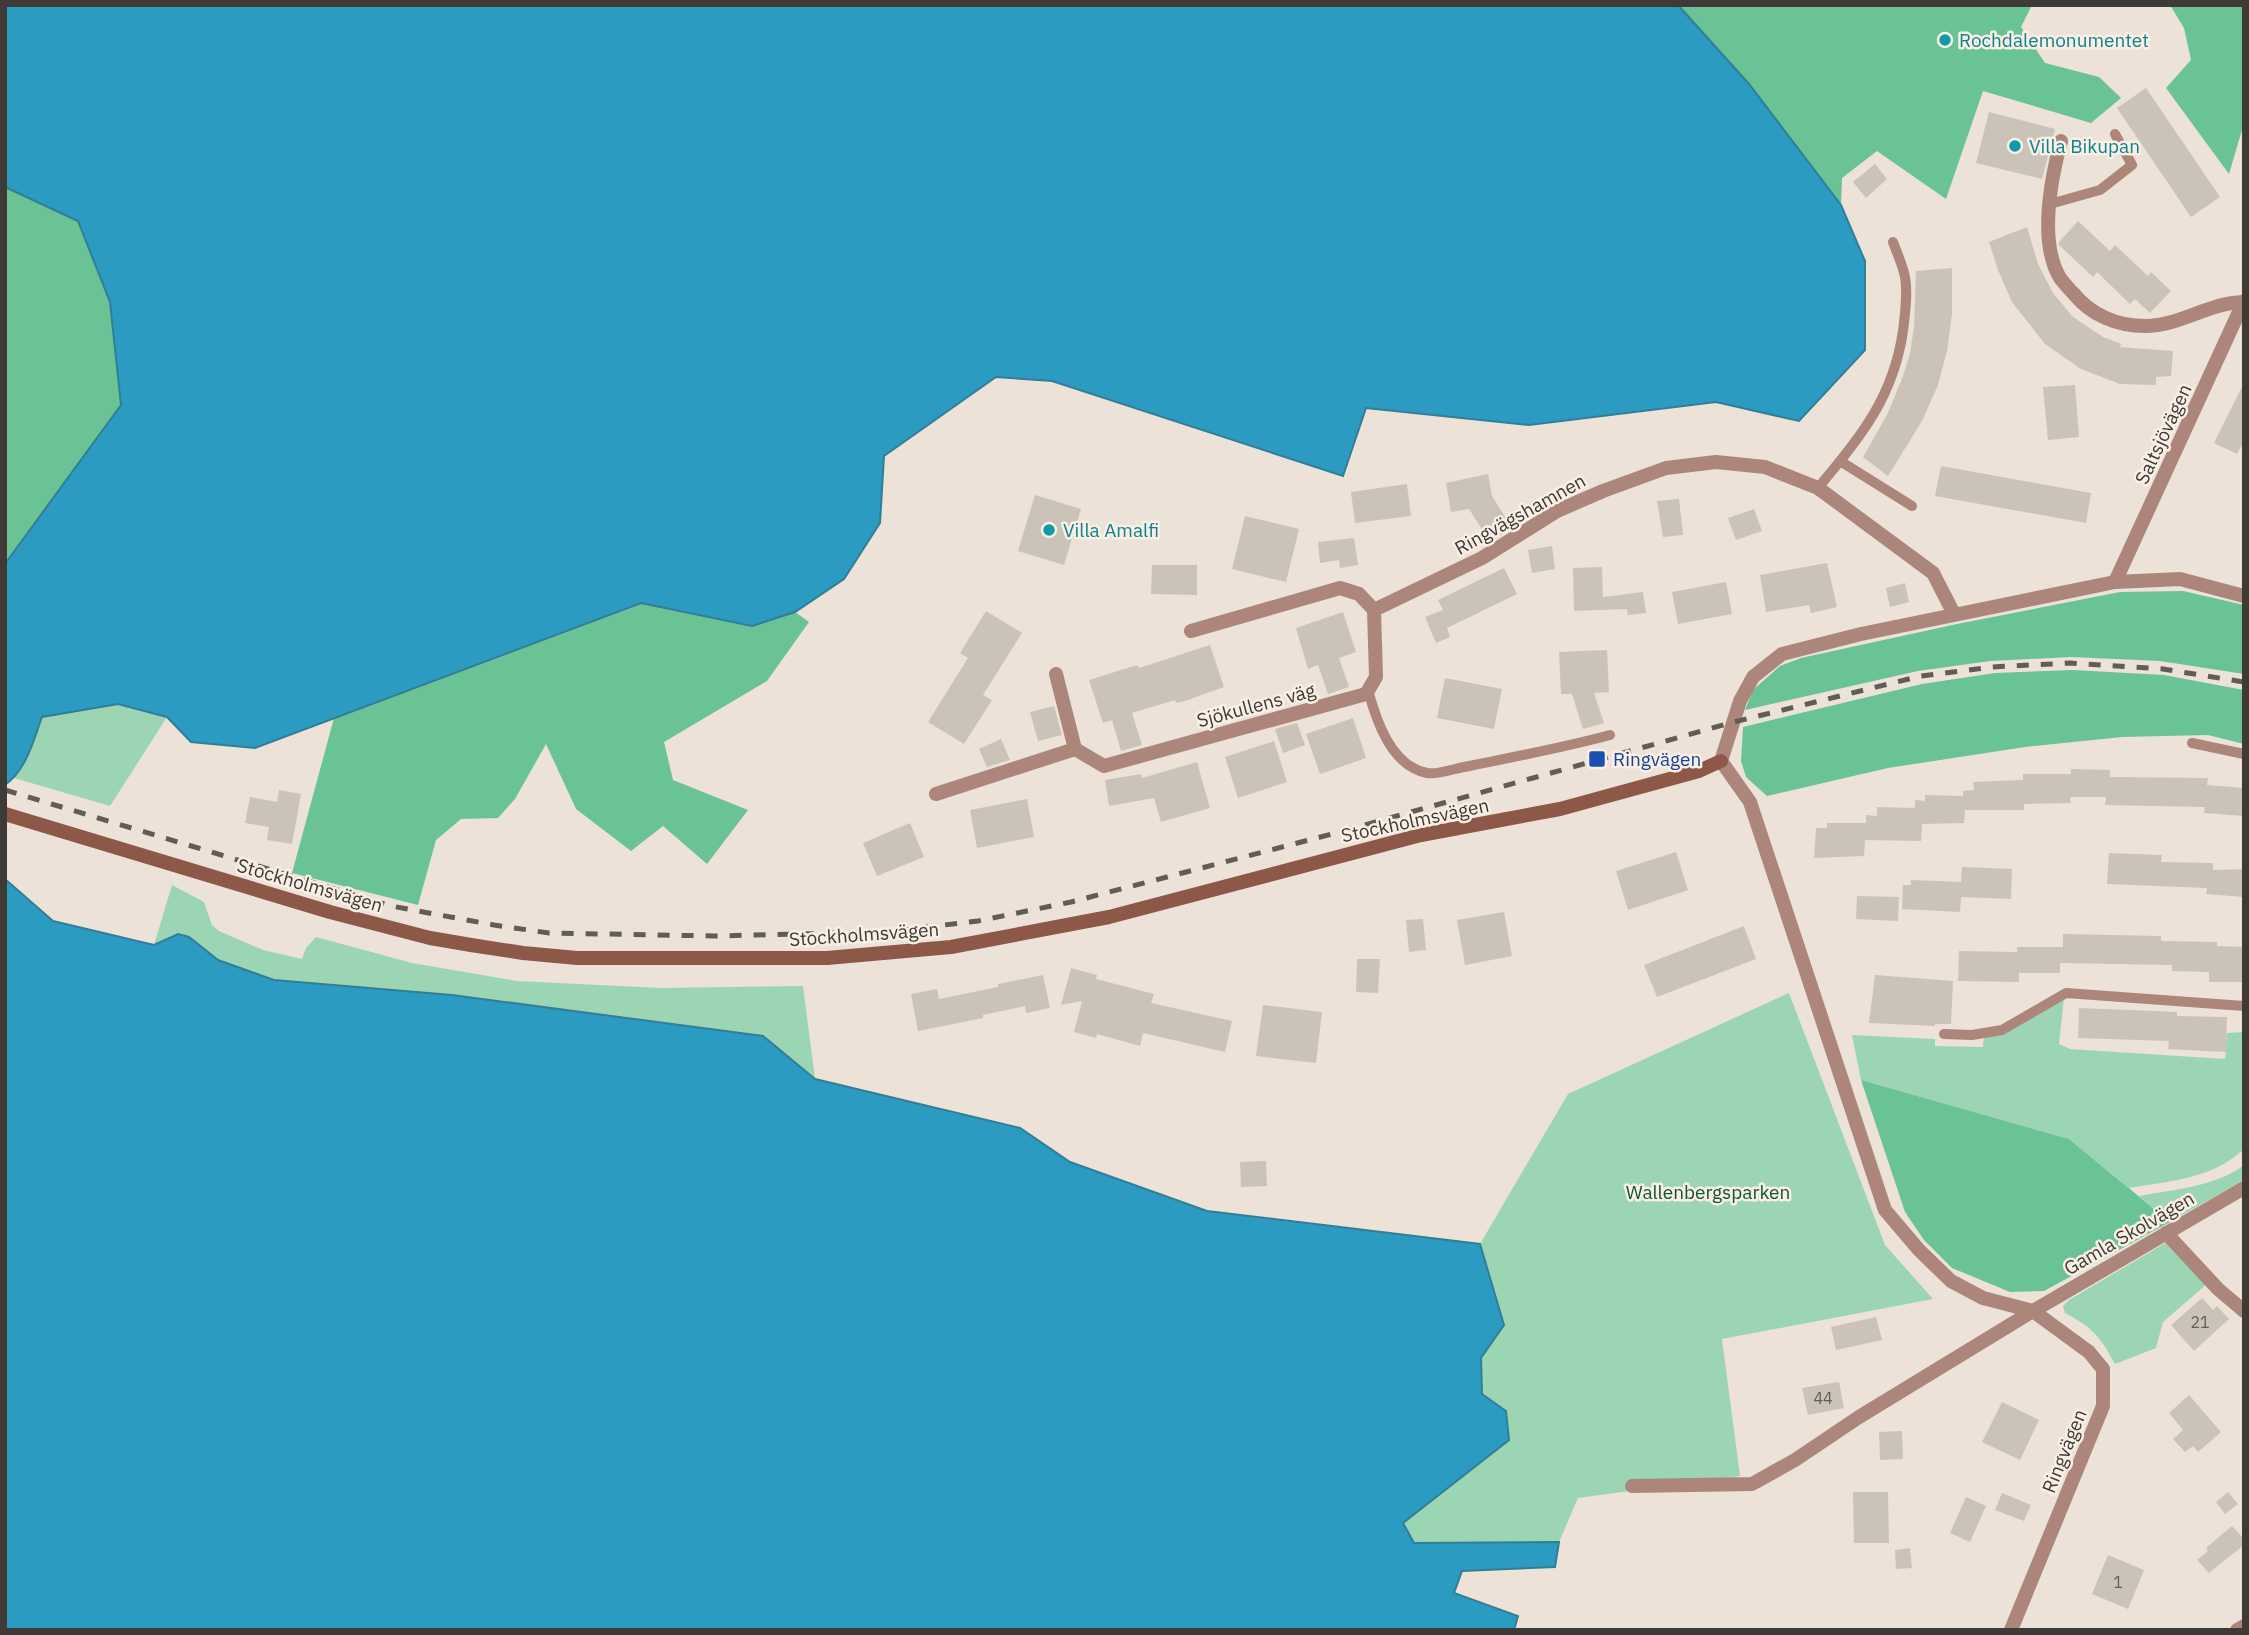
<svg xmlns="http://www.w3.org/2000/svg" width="2249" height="1635" font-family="'IBM Plex Sans',sans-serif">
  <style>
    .green { fill: #9cd5b4 }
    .forest { fill: #6ac394 }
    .water { fill: #2c9bc1; stroke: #317e97; stroke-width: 2 }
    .building { fill: #ccc3b8 }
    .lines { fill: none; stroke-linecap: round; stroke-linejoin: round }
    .service { stroke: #ac867b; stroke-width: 10 }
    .minor { stroke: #ac867b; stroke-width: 14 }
    .tertiary { stroke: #ac867b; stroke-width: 14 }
    .secondary { stroke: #8e5849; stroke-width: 14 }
    .rail { stroke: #625c57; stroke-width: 5; stroke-dasharray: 12 12; stroke-linecap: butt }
    .culture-dot { fill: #0f9aa8; stroke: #f9efe4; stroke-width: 2.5 }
    .transit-dot { fill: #1a4fb4; stroke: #f9efe4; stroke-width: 2.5 }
    .labels { text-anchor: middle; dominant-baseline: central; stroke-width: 5; stroke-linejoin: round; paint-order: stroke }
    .number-label { font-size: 16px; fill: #625c56 }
    .culture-label { font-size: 19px; fill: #0d838f; stroke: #f9efe4; text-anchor: start }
    .street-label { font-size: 19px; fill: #3e3a36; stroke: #f9efe4 }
    .transit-label { font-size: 19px; fill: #164399; stroke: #f9efe4; text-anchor: start }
    .park-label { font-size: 19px; fill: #0f5537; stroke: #f9efe4 }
  </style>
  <rect width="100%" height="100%" fill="#ece2d7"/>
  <path class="green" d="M118,704l49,13 -57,89 -96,-28 9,-13 19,-48z
    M172,885l32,17 8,23 7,6 44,19 39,9 4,-11 10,-11 96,26 105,18 144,7 142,-2 12,93 -52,-43 -311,-41 -178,-15 -56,-20 -29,-23 -11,-3 -24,11z
    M1789,993l96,252 48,54 -211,40 18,137 -162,22 -19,44 -146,1 -10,-20 106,-83 -3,-29 -24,-16 -1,-37 23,-33 -24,-81 88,-150z
    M2064,998l-5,46 11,5 155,10 2,-26 17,-1v117c-32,30 -74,32 -115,39l-60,-49 -208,-59 -9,-45 83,4v7l48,1 1,-12z
    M2244,1165v15l-74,42 -31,-26c32,-6 79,-10 105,-31z
    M2167,1242l40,42 -44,38 -7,26 -41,16c-15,-28 -22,-36 -50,-51l-2,-7 6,-6z"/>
  <path class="forest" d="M1678,5h354l-11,22 24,36 54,14 22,21 -30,25 -108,-32 -37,108 -69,-48 -35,27 -1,27 -92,-121z
    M2170,5h74v118l-15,51 -63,-86 25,-28 -7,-32z
    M5,187l73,34 32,81 11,103 -116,159z
    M2183,591l61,14v69l-84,-13 -89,-4 -81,4 -72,10 -173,39 8,-20 27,-24 21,-8 156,-34 163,-32z
    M641,603l111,23 43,-14 14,10 -42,59 -103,61 9,38 75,30 -41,54 -44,-38 -32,25 -55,-42 -30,-65 -31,55 -17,19 -37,1 -25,21 -18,65 -126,-32 42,-155z
    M2073,670l91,5 80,15v54l-36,-9 -86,2 -97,10 -137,21 -121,28 -21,-19 -5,-16 2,-34 179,-43 73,-11z
    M1861,1080l208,59 101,83 -126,69 -34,1 -58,-24 -28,-28 -19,-28z"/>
  <path class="water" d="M5,5h1673l71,79 92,121 24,56v89l-66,71 -83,-19 -187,23 -163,-17 -23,68 -291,-95 -56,-4 -112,79 -4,67 -36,56 -49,33 -43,14 -111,-23 -386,145 -64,-6 -24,-25 -49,-13 -76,13c-9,24 -15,52 -37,68v-221l116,-159 -11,-103 -32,-81 -73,-34z
    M5,879l48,42 101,24 24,-11 11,3 29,23 56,20 178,15 311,41 52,43 205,49 50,34 137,49 273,33 24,81 -23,33 1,36 24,17 3,29 -106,83 11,20 145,-1 -4,25 -93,4 -8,22 64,23 -4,14h-1509z"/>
  <path class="building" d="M2146,88l74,109 -29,20 -74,-109z
    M1989,112l66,17 -13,50 -66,-16z
    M1875,164l12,15 -21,19 -13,-16z
    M2078,221l32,30 5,-6 33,31 3,-4 20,19 -21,22 -15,-14 -5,5 -33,-32 -4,5 -34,-32v-3z
    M2027,227l11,37 15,29 20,24 30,20 19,7 -3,3 54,4 -2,25 -15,1v8l-36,-1 -39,-15 -36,-25 -33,-42 -14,-32 -9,-28z
    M1952,268v46l-5,37 -9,34 -16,36 -34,55 -25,-19 24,-42 15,-36 8,-26 4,-26 2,-56z
    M2244,383v58l-7,13 -23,-11z
    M2075,385l4,52 -31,3 -5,-53z
    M1941,466l150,27 -5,30 -151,-27z
    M1488,474l4,22 20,32 -22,14 -21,-33 -18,3 -5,-29z
    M1407,484l4,32 -56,7 -4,-31z
    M1035,495l46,14 -17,56 -46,-14z
    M1679,499l4,36 -20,2 -6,-36z
    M1754,509l8,22 -26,9 -8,-22z
    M1245,516l54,13 -13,53 -54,-13z
    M1354,538l4,27 -18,3 -1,-8 -19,3 -2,-21z
    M1552,546l3,23 -23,4 -4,-23z
    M1827,563l10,44 -26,6 -2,-8 -43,7 -6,-37z
    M1152,565h45v30l-46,-1z
    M1602,567l1,30 40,-5 3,21 -18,2 -1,-6 -53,2 -1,-43z
    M1504,568l13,26 -70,34 3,9 -14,6 -11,-26 18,-7 -5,-10z
    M1726,582l6,32 -54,10 -6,-32z
    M1905,583l4,19 -19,5 -4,-19z
    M986,611l36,22 -39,62 9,5 -28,44 -36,-22 40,-64 -8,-5z
    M1343,612l13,40 -17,6 10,29 -21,7 -10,-29 -10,4 -12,-41z
    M1210,645l14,42 -39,14 -9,2 -1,-3 -43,13 10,32 -21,6 -9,-31 -9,3 -14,-43 48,-15 2,3z
    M1607,650l2,42 -15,1 10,30 -21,6 -11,-35h-11l-2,-42z
    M1445,678l57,11 -8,40 -57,-11z
    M1054,706l8,29 -24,6 -8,-29z
    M1353,718l13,40 -46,16 -14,-40z
    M1297,723l8,22 -22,8 -8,-24z
    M1001,739l9,21 -23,7 -8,-18z
    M1274,741l13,41 -49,16 -13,-41z
    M1197,762l13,46 -49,14 -7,-24 -45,8 -4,-26 36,-6 1,4z
    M2071,769l39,1v7l98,1 -1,7 37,3v28l-40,-3 1,-6 -100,-2 1,-8h-36l1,6 -47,1v6h-59l-1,13 -42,1 -1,17 -56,-1 -1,16 -50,2 2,-30h11v-5h39v-8l11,1v-9l38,1v-8l10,1v-6l38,1v-5l11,-1 -1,-8 50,-2v-6h48z
    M279,790l22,4 -9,50 -25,-4 2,-13 -24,-4 5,-26 27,5z
    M1027,799l7,38 -57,11 -7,-38z
    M910,823l14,34 -47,19 -14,-33z
    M1676,852l12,38 -60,20 -12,-39z
    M2109,853l53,2 -1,7 52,1v7l31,-1v28l-38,-3 1,-6 -100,-4z
    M1962,867l50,2 -1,30 -50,-2 -1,15 -58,-3 1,-24h8v-5l50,2z
    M1857,896l42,1 -1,24 -42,-2z
    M1504,912l8,44 -47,9 -8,-45z
    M1423,919l3,31 -17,2 -3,-32z
    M1744,926l12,33 -99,38 -13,-32z
    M2063,934l98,2v5l56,1v4l27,1v35h-35v-10l-37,-1v-6l-112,-2v10h-41v9l-61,-1 1,-30 58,1v-5h46z
    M1357,959h23l-2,34 -22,-1z
    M1071,968l26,7 -1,4 58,15 -3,9 81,18 -7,31 -82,-19 -3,13 -43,-12 -1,4 -22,-6 8,-31 -21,4z
    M1043,975l7,33 -24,5 -1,-7 -42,9v3l-65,13 -7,-37 26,-5 2,10 59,-12v-3z
    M1875,975l78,6 -2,43h-16v2l-66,-3z
    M1263,1005l59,7 -6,51 -60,-7z
    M2079,1008l98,4v4l50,1 -1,35 -58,-3 1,-8 -91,-3z
    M1266,1161l1,25 -26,1 -1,-25z
    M2202,1298l11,12 4,-4 12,13 -35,32 -23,-26z
    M1876,1317l6,23 -46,10 -5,-23z
    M1839,1382l5,26 -36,7 -6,-27z
    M2189,1395l32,37 -23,20 -5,-6 -8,6 -12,-13 10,-9 -14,-17z
    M2002,1402l37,18 -19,40 -38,-18z
    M1902,1431l1,28 -23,1 -1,-28z
    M1853,1492h35l1,51h-35z
    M2228,1492l10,12 -13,10 -9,-12z
    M2002,1493l29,12 -7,16 -29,-11z
    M1966,1497l20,9 -16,36 -20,-9z
    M2232,1526l12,13v6l-35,28 -12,-13 11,-9 -2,-3z
    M1910,1548l2,20 -16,1 -1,-19z
    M2108,1555l36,15 -16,39 -36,-15z"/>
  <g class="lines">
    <path class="service" d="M2050,204l50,-14 32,-25 -17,-31
      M1840,461l72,45
      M1818,488c42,-51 75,-89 85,-157 2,-17 5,-37 2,-54 -2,-11 -8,-24 -12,-35
      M1368,690c8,30 23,76 59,83 10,2 26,-4 37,-6 49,-10 98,-19 146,-32
      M2192,743l52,11
      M1944,1034l28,1 30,-5 64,-37 178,13"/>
    <path class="minor" d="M2061,141c-10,38 -23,100 -1,137 4,5 9,11 14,16 17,21 43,32 71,32 35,0 63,-23 98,-24
      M2115,582l129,-281
      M1191,631l149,-43 19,6 15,16 108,-52 75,-47 46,-20 63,-23 50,-6 49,5 53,21 115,85 21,41
      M1056,674l19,75
      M1721,761l29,41 135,408 34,40 32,31 32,17 50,13 56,41 14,17v37l-92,224
      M936,794l139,-45 29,17 262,-72 10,-17 -2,-67
      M2166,1233l52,56 26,22
      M1632,1486l120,-2 43,-24 64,-43 174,-106 211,-123
      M2237,1630l7,-4"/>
    <path class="tertiary" d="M1721,761l19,-60 13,-24 29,-23 79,-20 254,-52 65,-3 64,17"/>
    <path class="secondary" d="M5,814l325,98 100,26 41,7 52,8 54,5h250l124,-11 158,-30 312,-82 139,-26 139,-38 22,-10"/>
    <path class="rail" d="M5,790l386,116 103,19 55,8 166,3 170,-4 93,-11 93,-19 261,-68 402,-112 187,-46 71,-9 78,-4 93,6 81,13"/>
  </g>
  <g class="culture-dot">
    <circle cx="1945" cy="40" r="7"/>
    <circle cx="2015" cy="146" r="7"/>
    <circle cx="1049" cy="530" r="7"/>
  </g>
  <rect class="transit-dot" x="1588" y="750" width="18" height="18" rx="3.5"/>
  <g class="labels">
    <g class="number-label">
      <text x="2200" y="1322">21</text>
      <text x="1823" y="1398">44</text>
      <text x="2118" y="1582">1</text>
    </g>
    <g class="culture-label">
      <text x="1959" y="40">Rochdalemonumentet</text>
      <text x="2029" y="146">Villa Bikupan</text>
      <text x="1063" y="530">Villa Amalfi</text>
    </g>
    <g class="street-label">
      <text transform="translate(2163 434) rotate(-65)">Saltsjövägen</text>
      <text transform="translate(1520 514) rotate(-29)">Ringvägshamnen</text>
      <text transform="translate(1256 705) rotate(-15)">Sjökullens väg</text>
      <text transform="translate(1415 820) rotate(-12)">Stockholmsvägen</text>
      <text transform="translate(310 885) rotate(16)">Stockholmsvägen</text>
      <text transform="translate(864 934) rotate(-4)">Stockholmsvägen</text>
      <text transform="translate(2129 1233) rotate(-30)">Gamla Skolvägen</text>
      <text transform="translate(2064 1451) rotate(-68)">Ringvägen</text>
    </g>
    <g class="transit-label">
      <text x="1613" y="759">Ringvägen</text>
    </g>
    <g class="park-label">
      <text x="1708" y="1192">Wallenbergsparken</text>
    </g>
  </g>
  <rect width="2249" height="1635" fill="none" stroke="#3e3a36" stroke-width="14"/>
</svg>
